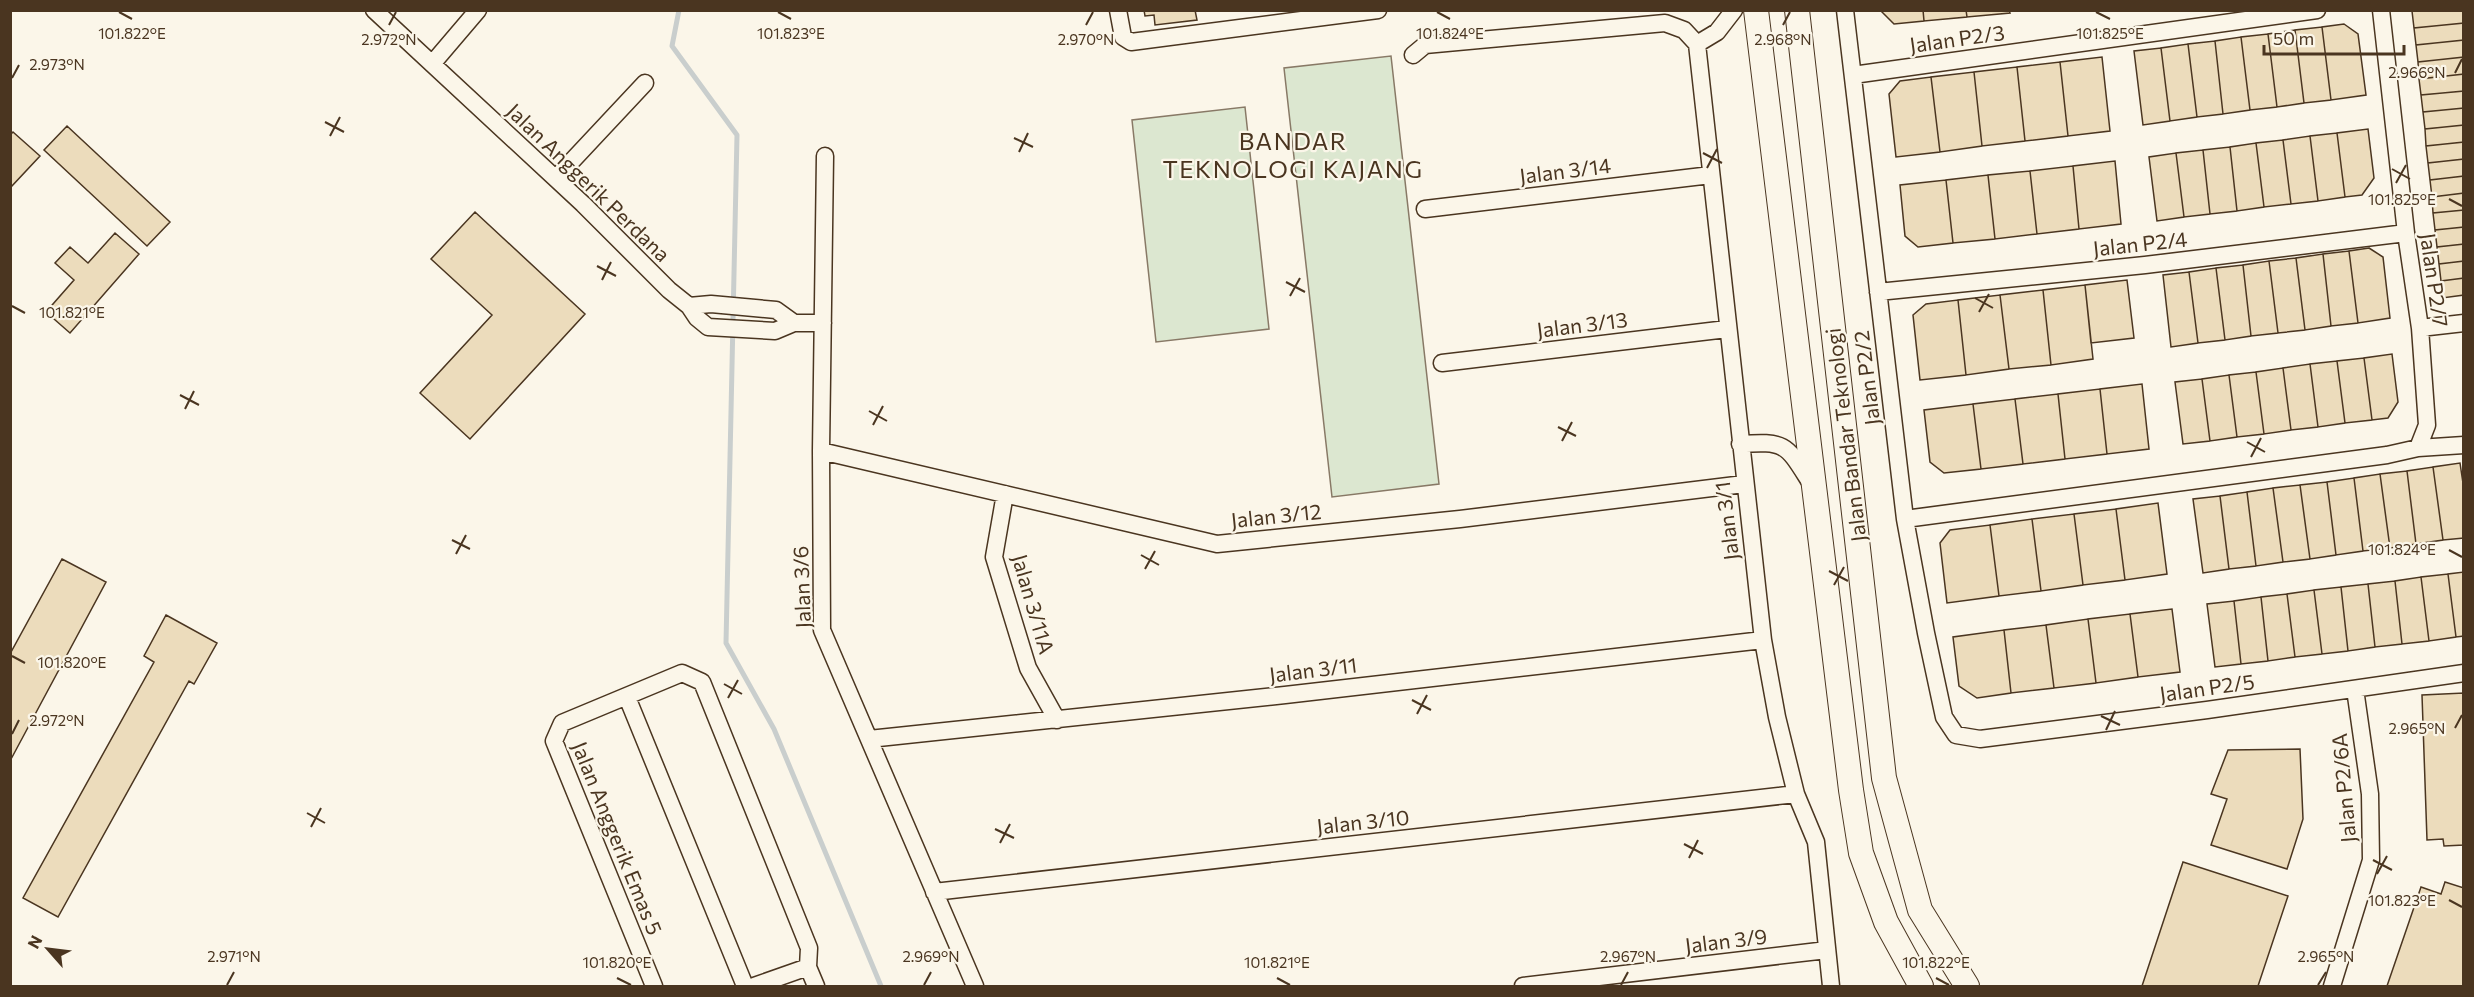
<svg xmlns="http://www.w3.org/2000/svg" width="2474" height="997" font-family="Commissioner,sans-serif">
  <style>
    .green { fill: #dce7d0; stroke: #887966; stroke-width: 1.5 }
    .lines { fill: none; stroke-linecap: round; stroke-linejoin: round }
    .stream { stroke: #c9cecd; stroke-width: 5 }
    .building { fill: #ecdcbc; stroke: #4a3520; stroke-width: 1.5 }
    .street-casing { stroke: #4a3520; stroke-width: 19 }
    .secondary-casing { stroke: #4a3520; stroke-width: 26 }
    .street { stroke: #fbf6e9; stroke-width: 16 }
    .secondary { stroke: #fbf6e9; stroke-width: 24 }
    .ticks { fill: none; stroke: #4a3520; stroke-width: 2 }
    .labels { text-anchor: middle; dominant-baseline: central; stroke-width: 4.5; stroke-linejoin: round; paint-order: stroke }
    .street-label { font-size: 21px; fill: #4a3520; stroke: #fbf6e9 }
    .quarter-label { font-size: 24px; letter-spacing: 1.5px; fill: #4a3520; stroke: #fbf6e9 }
    .ticks-label { font-size: 15px; text-anchor: middle; fill: #4a3520; stroke: #fbf6e9; stroke-width: 4.5; stroke-linejoin: round; paint-order: stroke }
  </style>
  <rect width="100%" height="100%" fill="#fbf6e9"/>
  <path class="green" d="M1391,56l48,428 -107,13 -48,-429z
    M1245,107l24,222 -113,13 -24,-222z"/>
  <g class="lines">
    <path class="stream" d="M679,10l-7,36 65,89 -11,508 48,86 107,257"/>
  </g>
  <path class="building" d="M1144,10h51l2,10 -42,5 -1,-10 -9,1z
    M1880,10h43l1,11 -30,3z
    M1923,10h43l1,7 -43,4z
    M1966,10h43l1,3 -43,4z
    M2464,10v13l-50,5 -2,-17z
    M2464,23v17l-48,5 -2,-17z
    M2344,24l14,10 8,61 -35,5 -9,-73z
    M2322,27l9,73 -27,3 -9,-73z
    M2295,30l9,73 -27,4 -9,-73z
    M2268,34l9,73 -27,3 -9,-73z
    M2241,37l9,73 -27,4 -8,-73z
    M2464,40v17l-46,5 -2,-17z
    M2215,41l8,73 -26,3 -9,-73z
    M2188,44l9,73 -27,4 -9,-73z
    M2161,48l9,73 -27,4 -9,-74z
    M2102,57l8,74 -42,5 -8,-74z
    M2464,57v17l-45,5 -1,-17z
    M2060,62l8,74 -43,5 -8,-74z
    M2017,67l8,74 -43,5 -8,-74z
    M1974,72l8,74 -42,6 -9,-75z
    M2464,74v17l-43,4 -2,-16z
    M1931,77l9,75 -44,5 -7,-63 11,-13z
    M2464,91v17l-41,4 -2,-17z
    M2464,108v17l-39,4 -2,-17z
    M2464,125v17l-38,4 -1,-17z
    M67,126l103,96 -23,24 -103,-96z
    M2368,129l6,49 -12,17 -17,2 -8,-64z
    M13,132l27,24 -30,32v-53z
    M2337,133l8,64 -27,4 -8,-65z
    M2310,136l8,65 -27,3 -8,-64z
    M2283,140l8,64 -27,3 -8,-64z
    M2464,142v17l-36,4 -2,-17z
    M2256,143l8,64 -27,4 -7,-64z
    M2230,147l7,64 -27,3 -7,-64z
    M2203,150l7,64 -26,3 -8,-64z
    M2176,153l8,64 -27,4 -8,-64z
    M2464,159v17l-34,4 -2,-17z
    M2115,161l6,63 -42,5 -6,-63z
    M2073,166l6,63 -42,5 -7,-63z
    M2030,171l7,63 -42,5 -7,-64z
    M1988,175l7,64 -42,4 -7,-63z
    M2464,176v17l-32,4 -2,-17z
    M1946,180l7,63 -35,4 -13,-11 -5,-51z
    M2464,193v17l-31,3 -1,-16z
    M2464,210v17l-29,3 -2,-17z
    M475,212l110,102 -115,125 -50,-46 72,-78 -61,-56z
    M2464,227v17l-27,3 -2,-17z
    M115,233l24,21 -69,79 -24,-21 28,-32 -19,-17 15,-16 18,16z
    M2464,244v17l-25,3 -2,-17z
    M2369,248l14,9 7,61 -32,5 -9,-72z
    M2349,251l9,72 -27,3 -8,-72z
    M2323,254l8,72 -26,4 -9,-72z
    M2296,258l9,72 -27,3 -9,-72z
    M2269,261l9,72 -27,3 -8,-71z
    M2464,261v17l-23,3 -2,-17z
    M2243,265l8,71 -26,4 -9,-72z
    M2216,268l9,72 -27,3 -9,-71z
    M2189,272l9,71 -27,4 -8,-72z
    M2464,278v17l-22,3 -1,-17z
    M2127,280l7,58 -43,5 -6,-58z
    M2085,285l8,74 -42,6 -8,-75z
    M2043,290l8,75 -42,4 -9,-74z
    M2000,295l9,74 -43,6 -8,-75z
    M1958,300l8,75 -46,5 -7,-65 13,-11z
    M2392,354l6,48 -10,16 -16,2 -8,-62z
    M2364,358l8,62 -27,3 -8,-62z
    M2337,361l8,62 -27,4 -8,-63z
    M2310,364l8,63 -27,3 -8,-62z
    M2283,368l8,62 -27,4 -8,-62z
    M2256,372l8,62 -27,3 -8,-62z
    M2229,375l8,62 -27,4 -8,-62z
    M2202,379l8,62 -27,3 -8,-62z
    M2142,384l7,65 -42,5 -7,-65z
    M2100,389l7,65 -42,5 -7,-65z
    M2058,394l7,65 -42,5 -8,-65z
    M2015,399l8,65 -42,5 -8,-65z
    M1973,404l8,65 -37,4 -14,-11 -6,-52z
    M2460,463l4,27v48l-21,2 -10,-73z
    M2433,467l10,73 -27,4 -9,-73z
    M2407,471l9,73 -26,4 -10,-74z
    M2380,474l10,74 -27,3 -9,-73z
    M2354,478l9,73 -27,4 -9,-73z
    M2327,482l9,73 -26,4 -10,-74z
    M2300,485l10,74 -27,3 -10,-74z
    M2273,488l10,74 -27,4 -9,-74z
    M2247,492l9,74 -27,3 -9,-73z
    M2220,496l9,73 -26,4 -10,-74z
    M2158,503l9,71 -42,6 -9,-71z
    M2116,509l9,71 -42,5 -9,-71z
    M2074,514l9,71 -42,6 -9,-72z
    M2032,519l9,72 -42,5 -9,-71z
    M1990,525l9,71 -52,7 -7,-60 10,-13z
    M62,559l44,23 -96,179v-107z
    M2464,572v64l-8,1 -8,-63z
    M2448,574l8,63 -27,4 -8,-64z
    M2421,577l8,64 -27,3 -7,-63z
    M2395,581l7,63 -27,3 -7,-63z
    M2368,584l7,63 -27,4 -7,-64z
    M2341,587l7,64 -26,3 -8,-64z
    M2314,590l8,64 -27,3 -8,-63z
    M2287,594l8,63 -27,4 -7,-64z
    M2261,597l7,64 -27,3 -7,-63z
    M2234,601l7,63 -26,3 -8,-63z
    M2172,609l8,63 -42,5 -8,-63z
    M2130,614l8,63 -42,6 -8,-64z
    M166,615l51,28 -23,41 -5,-3 -131,236 -35,-19 131,-236 -10,-6z
    M2088,619l8,64 -42,5 -8,-63z
    M2046,625l8,63 -43,5 -7,-63z
    M2004,630l7,63 -34,5 -18,-12 -6,-49z
    M2464,693v152l-20,1 -1,-7 -16,1 -5,-145z
    M2300,749l3,70 -16,50 -76,-24 16,-46 -16,-5 17,-44z
    M2183,862l105,34 -30,90h-116z
    M2445,882l19,6v98h-77l34,-99 20,7z"/>
  <g class="lines">
    <g class="street-casing">
      <path id="street" d="M374,10l209,194 86,86 20,16 8,12 11,9 67,4 19,-8h29
        M1118,10l5,27 8,5 247,-32
        M1845,10l60,509 21,114 18,84 12,18 24,4 227,-29 257,-37
        M2381,10l25,223 14,95 7,97 -9,23
        M1697,44l66,596 14,77 19,77 20,48 15,144
        M1697,44l20,-12 17,-22
        M1413,55l12,-10 240,-22 19,7 13,14
        M432,64l46,-54
        M1853,75l464,-65
        M825,156l-4,295 1,179 153,356
        M556,178l89,-95
        M1425,209l286,-34
        M1878,292l267,-27 261,-32
        M689,306l22,-2 65,6 18,13
        M2420,328l44,-5
        M1442,363l285,-34
        M1740,444c46,-3 46,0 70,38
        M821,451l396,93 243,-25 284,-35
        M1005,494l-11,63 34,111 29,52
        M1905,519l482,-64 31,-7 46,-3
        M627,697l118,289
        M869,739l416,-44 478,-55
        M934,892l862,-98
        M654,986l-100,-245 8,-18 120,-50 20,9 107,266 -1,19 8,19
        M754,986l54,-19
        M1523,986l304,-36
        M2332,986l39,-126 -1,-66 -15,-105"/>
    </g>
    <g class="secondary-casing">
      <path id="secondary" d="M1756,10l95,780 10,63 25,69 35,64
        M1797,10l87,768 36,132 47,76"/>
    </g>
    <use href="#street" class="street"/>
    <use href="#secondary" class="secondary"/>
  </g>
  <path class="ticks" d="M119,12l13,7M778,12l13,7M1437,12l13,7M2096,12l14,7M389,25l7,-13M1086,25l7,-13M1783,25l7,-13M2455,73l7,-14M12,78l7,-13M325,122l19,10M330,136l10,-19M1014,138l19,9M1019,152l9,-19M1703,153l19,10M1707,168l10,-19M2392,169l18,10M2396,183l10,-18M2449,199l13,7M597,266l19,10M602,280l9,-18M1286,282l19,10M1290,296l10,-18M1975,298l18,10M12,306l13,7M1979,312l10,-18M180,395l19,10M185,409l9,-18M869,411l18,10M873,425l10,-19M1558,427l18,9M1562,441l10,-19M2247,442l18,10M2251,457l10,-19M452,540l18,9M2449,550l13,7M456,554l10,-19M1141,555l18,10M1145,569l10,-18M1829,571l19,10M1834,585l10,-18M12,656l13,7M724,684l18,10M728,698l10,-18M1412,700l19,10M1417,714l10,-19M2101,716l19,9M2455,728l7,-13M2106,730l9,-19M12,734l7,-14M307,813l18,10M311,827l10,-19M995,829l19,9M1000,843l10,-19M1684,844l19,10M1689,858l9,-18M2373,860l19,10M2377,874l10,-18M2449,900l13,7M617,978l14,7M1277,978l13,7M1936,978l13,7M227,985l7,-13M924,985l7,-13M1621,985l7,-13M2318,985l8,-13"/>
  <g class="labels">
    <g class="street-label">
      <text transform="translate(1957 38) rotate(-8)">Jalan P2/3</text>
      <text transform="translate(1565 170) rotate(-7)">Jalan 3/14</text>
      <text transform="translate(589 182) rotate(44)">Jalan Anggerik Perdana</text>
      <text transform="translate(2140 243) rotate(-6)">Jalan P2/4</text>
      <text transform="translate(2435 280) rotate(82)">Jalan P2/7</text>
      <text transform="translate(1582 324) rotate(-7)">Jalan 3/13</text>
      <text transform="translate(1866 378) rotate(-97)">Jalan P2/2</text>
      <text transform="translate(1845 435) rotate(-97)">Jalan Bandar Teknologi</text>
      <text transform="translate(1276 515) rotate(-6)">Jalan 3/12</text>
      <text transform="translate(1726 521) rotate(-97)">Jalan 3/1</text>
      <text transform="translate(801 587) rotate(-92)">Jalan 3/6</text>
      <text transform="translate(1034 604) rotate(74)">Jalan 3/11A</text>
      <text transform="translate(1313 669) rotate(-7)">Jalan 3/11</text>
      <text transform="translate(2207 687) rotate(-8)">Jalan P2/5</text>
      <text transform="translate(2343 788) rotate(-95)">Jalan P2/6A</text>
      <text transform="translate(1363 821) rotate(-6)">Jalan 3/10</text>
      <text transform="translate(618 838) rotate(68)">Jalan Anggerik Emas 5</text>
      <text transform="translate(1726 940) rotate(-7)">Jalan 3/9</text>
    </g>
    <g class="quarter-label">
      <text x="1293" y="140">BANDAR<tspan x="1293" dy="28">TEKNOLOGI KAJANG</tspan></text>
    </g>
  </g>
  <g class="ticks-label">
    <text x="132" y="39">101.822°E</text>
    <text x="791" y="39">101.823°E</text>
    <text x="1450" y="39">101.824°E</text>
    <text x="2110" y="39">101.825°E</text>
    <text x="389" y="45">2.972°N</text>
    <text x="1086" y="45">2.970°N</text>
    <text x="1783" y="45">2.968°N</text>
    <text x="57" y="70">2.973°N</text>
    <text x="2417" y="78">2.966°N</text>
    <text x="2402" y="205">101.825°E</text>
    <text x="72" y="318">101.821°E</text>
    <text x="2402" y="555">101.824°E</text>
    <text x="72" y="668">101.820°E</text>
    <text x="57" y="726">2.972°N</text>
    <text x="2417" y="734">2.965°N</text>
    <text x="2402" y="906">101.823°E</text>
    <text x="234" y="962">2.971°N</text>
    <text x="931" y="962">2.969°N</text>
    <text x="1628" y="962">2.967°N</text>
    <text x="2326" y="962">2.965°N</text>
    <text x="617" y="968">101.820°E</text>
    <text x="1277" y="968">101.821°E</text>
    <text x="1936" y="968">101.822°E</text>
  </g>
  <rect width="2474" height="997" fill="none" stroke="#4a3520" stroke-width="24"/>
  <g transform="translate(48 949) rotate(298)" stroke="#fbf6e9" stroke-width="4.5" paint-order="stroke">
  <path d="M0-4.5L10 22L0 15L-10 22Z" fill="#4a3520"/>
  <text y="-9" font-size="16" font-weight="bold" text-anchor="middle" fill="#4a3520">N</text>
  </g>
  <path d="M2264 45v9h140v-9" fill="none" stroke="#4a3520" stroke-width="3"/>
  <text x="2273" y="45" font-size="18" fill="#4a3520" stroke="#fbf6e9" stroke-width="4.5" paint-order="stroke">50 m</text>
</svg>
